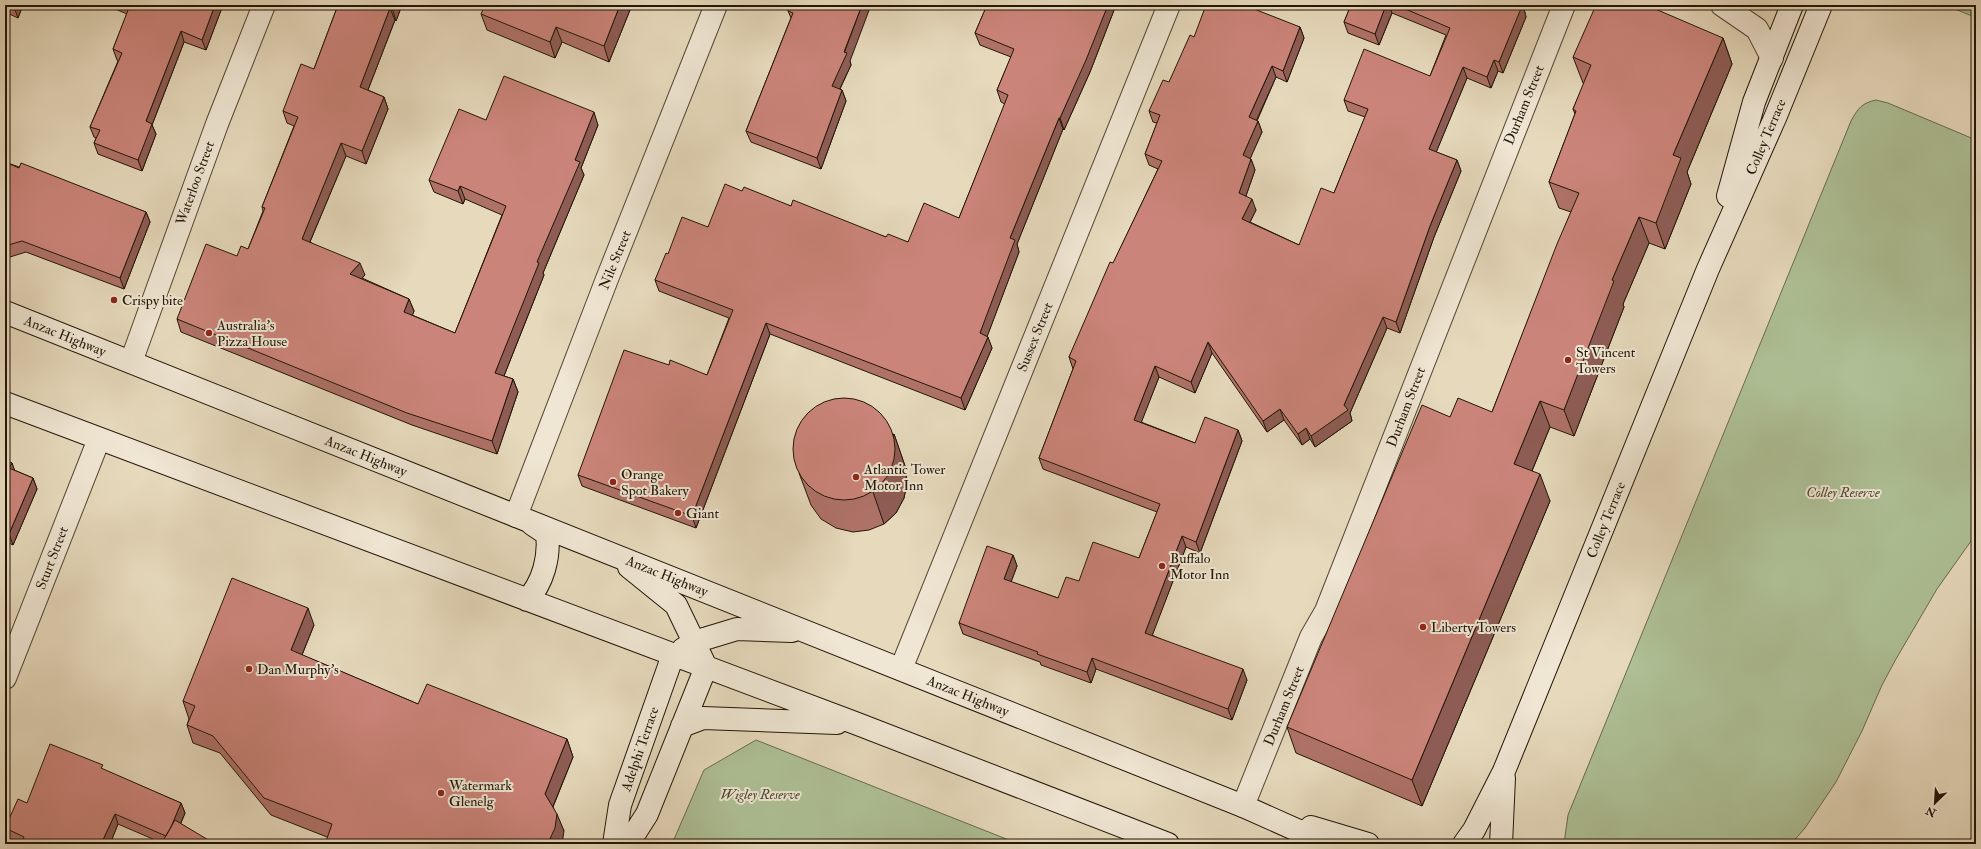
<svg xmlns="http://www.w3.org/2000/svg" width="1981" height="849" font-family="'IM FELL Double Pica',serif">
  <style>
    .green { fill: #aec096; stroke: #686b4e }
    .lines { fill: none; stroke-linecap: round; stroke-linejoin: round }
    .street-casing { stroke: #534734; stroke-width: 24 }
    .secondary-casing { stroke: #221607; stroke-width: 24 }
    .street { stroke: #efe6d3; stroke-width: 22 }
    .secondary { stroke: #efe6d3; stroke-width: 22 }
    .wall { fill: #af7269; stroke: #221607 }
    .shaded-wall { fill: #8e5c55; stroke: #221607 }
    .building { fill: #cb847a; stroke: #221607 }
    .poi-dot { fill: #8f2418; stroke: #efe6d3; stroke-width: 1.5 }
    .labels { text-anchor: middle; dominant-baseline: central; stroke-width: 4; stroke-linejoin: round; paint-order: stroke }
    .street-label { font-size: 14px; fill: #221607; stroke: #efe6d3 }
    .poi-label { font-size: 14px; fill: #221607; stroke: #efe6d3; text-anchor: start }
    .park-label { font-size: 14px; font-style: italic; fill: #4c4932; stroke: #efe6d3 }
  </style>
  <rect width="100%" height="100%" fill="#e6d9bc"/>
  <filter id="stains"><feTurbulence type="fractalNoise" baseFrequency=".005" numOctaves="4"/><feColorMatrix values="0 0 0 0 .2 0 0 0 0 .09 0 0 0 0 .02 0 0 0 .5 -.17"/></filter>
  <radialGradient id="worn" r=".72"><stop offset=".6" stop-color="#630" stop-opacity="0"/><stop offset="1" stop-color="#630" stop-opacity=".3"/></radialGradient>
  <path class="green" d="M1945,5h31v10l-4,1z
    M1876,100l12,3 88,37v394l-39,55 -41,70 -14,26 -20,46 -26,51 -31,46 -14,16h-227l4,-29 283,-694c7,-13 11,-18 25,-21z
    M756,740l263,104h-347l32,-74z"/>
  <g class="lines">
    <g class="street-casing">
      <path id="street" d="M1722,5l35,24 15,29
        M131,362l86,-238 47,-119
        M516,516l91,-237 109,-274
        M901,669l268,-664
        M5,678l94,-239
        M1243,806l68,-169 15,-26 238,-606"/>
    </g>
    <g class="secondary-casing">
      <path id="secondary" d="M1728,196l26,-94 38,-97
        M5,312l1238,494 85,38
        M5,403l850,320 313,121
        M629,567l47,38 30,62
        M527,600c16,-17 23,-43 20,-66l-15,-10
        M683,649l11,-7 43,-13 55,2
        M682,726l21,-8 134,5
        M1311,827l57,17
        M614,844l6,-39 53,-150
        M628,844l19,-30 59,-147
        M1464,844l10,-14 30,-59 204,-502 67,-151 46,-113
        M1501,844l3,-66"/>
    </g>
    <use href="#street" class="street"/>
    <use href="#secondary" class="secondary"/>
  </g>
  <path class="wall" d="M5,5h18l-5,13 -13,-6z
    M106,5h117l-17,45 -22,-8 -32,83 4,9 -14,37 -44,-17 -4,-11 2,-5 -2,-1 -4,-10 28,-66 -1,-1 -4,-11 14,-35z
    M338,5h64l-6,16 -1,-1 -27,70 16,7 4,12 -22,55 -20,-8 -36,86 55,33 -3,3 47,21 5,12 -2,4 43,18 47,-118 -37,-16 -2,5 -29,-12 -5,-12 57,-60 112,5 -17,43 3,7 -41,98 1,2 -40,101 9,3 5,13 -21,62 -85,-29 -231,-93 -4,-13 60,-63 11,-7 15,-38 -1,-4 32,-81 -7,-3 -4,-12 31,-42z
    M632,5l-23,57 -47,-20 -7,16 -68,-28 -6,-16z
    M790,5l60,56 1,4 -11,24 2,1 4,11 -25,68 -70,-27 -5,-11 45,-113 -3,-7z
    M972,5h144l-26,67 -26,58 -1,-1 -46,115 2,8 -32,84 5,12 -27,62 -195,-76 -74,194 -114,-42 -4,-11 91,-110 38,10 22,-57 -70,-27 -4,-11 13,-26 40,-27 34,-36 49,15 95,31 22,5 51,-24 46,-114 -4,-2 -4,-12 14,-33 -31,-12 -5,-12 10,-23z
    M1351,5h172l3,12 -23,56 -5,-2 -7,17 -24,-10 -31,74 21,8 4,11 -27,66 -34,96 -13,-5 -37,85 2,8 -37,26 -5,-8 -8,6 -18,-25 -17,12 -55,-79 -17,40 -36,-16 -18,45 54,21 43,-13 4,11 -42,112 -14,-6 -34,88 95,45 -15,40 -136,-51 -5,14 -50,-18 -1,-3 -77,-28 -4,-11 54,-68 4,11 -6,16 47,16 21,-17 60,-23 18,-46 -114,-43 -4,-11 34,-89 -4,-12 89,-188 -9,-4 -4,-11 12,-31 -4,-1 -4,-11 20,-29 25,-45 106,-10 4,11 -17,44 -11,-5 -19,44h1l4,11 -12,26 1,1 4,11 -9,26 10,14 -6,12 49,23 35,-52 31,-76 -17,-6 -4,-11 86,-24 16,-41 -54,-22 -13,32 -31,-12 -4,-11z
    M1723,38l9,26 -45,108 4,12 -26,65 -16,-6 -26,61 1,3 -50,129 -24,-9 -18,44 18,30 -128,305 -126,-53 -9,-26 163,-310 42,-5 79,-200 -12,-4 -10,-26 26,-68 -2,-5 11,-25 -1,-1 -10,-26z
    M5,162l141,50 4,10 -26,67 -98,-37 -16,5 -5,-2z
    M894,434l11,32 2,17 -3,15 -8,15 -12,11 -15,6 -16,2 -17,-4 -15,-9 -10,-14 -12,-32z
    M5,460l7,3 2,7 19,8 4,11 -24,56 -8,-4z
    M314,625l-12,30 116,49 149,35 6,18 -20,50 11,24 -237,6 -56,-22 -51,-62 -27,-10 -6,-18 2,-6 -6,-18z
    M104,770l77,33 4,10 -4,10 -19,20 -44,-19 -8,20h-90l-11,-5 -4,-11 22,-25z"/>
  <path class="shaded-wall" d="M15,5h8l-5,13 -4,-11z
    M215,5h8l-17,45 -4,-10z
    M393,5h9l-6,16 -4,-13z
    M620,5h12l-23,57 -5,-16z
    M862,5h9l-21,56 1,4 -15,32 -4,-11z
    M1108,5h8l-26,67 -26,58 -4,-12z
    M1386,5h3l3,8 -13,32 -4,-11z
    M1522,5h1l3,12 -23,56 -4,-11z
    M390,8l5,12 -31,80 -4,-13z
    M556,27l6,15 -7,16 -5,-16z
    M1300,27l4,11 -17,44 -4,-11z
    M181,31l3,11 -32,83 4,9 -14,37 -4,-11 8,-39z
    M1723,38l9,26 -45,108 4,12 -26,65 -9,-26 17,-68z
    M1494,60l4,11 -7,17 -4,-11z
    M1272,66l4,11 -23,51 -4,-11z
    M1463,67l4,11 -34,82 -4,-11z
    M842,90l4,11 -25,68 -4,-11z
    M384,97l4,12 -22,55 -4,-13z
    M594,112l4,13 -17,43 3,7 -41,98 1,2 -44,111 -5,-13 80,-213z
    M1059,118l4,11 -46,115 2,8 -35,93 -4,-12 30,-95z
    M1258,121l4,11 -15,34 -4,-11z
    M341,143l5,13 -40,95 -4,-12z
    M1251,159l4,11 -12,34 -4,-11z
    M1457,160l4,11 -27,66 -34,96 -4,-11 34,-96z
    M460,186l5,13 -2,5 -5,-13z
    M1252,199l4,11 -10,20 -4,-11z
    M146,212l4,10 -26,67 -4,-11z
    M1639,217l10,26 -26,61 1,3 -50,129 -10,-26 48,-130z
    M360,263l5,12 -10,11 -5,-12z
    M409,299l5,12 -5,14 -5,-13z
    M1383,317l4,11 -37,85 2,8 -37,26 -4,-11 33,-31z
    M766,323l4,11 -74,194 -4,-12z
    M988,337l4,11 -27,62 -4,-12z
    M1208,342l4,11 -17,40 -4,-11z
    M1155,366l4,11 -21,54 -4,-11z
    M513,379l5,13 -21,62 -5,-13z
    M1540,401l10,26 -26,63 -10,-26z
    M1280,409l4,11 -17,12 -4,-11z
    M1306,428l4,11 -8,6 -4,-11z
    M1238,430l4,11 -42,112 -4,-11z
    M894,434l11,32 2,17 -3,15 -8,15 -12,11 -11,-32z
    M12,463l4,11 -7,-6z
    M1540,474l10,27 -128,305 -10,-26z
    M33,478l4,11 -24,56 -4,-11z
    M1182,536l4,11 -37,97 -4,-11z
    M1013,555l4,11 -9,24 -4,-11z
    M308,608l6,17 -17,42 -6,-17z
    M1092,658l4,11 -5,14 -4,-11z
    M1243,669l4,11 -15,40 -4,-11z
    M567,739l6,18 -22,54 -6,-17z
    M181,803l4,10 -13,31 -5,-8z
    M115,814l3,10 -8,20h-9z
    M557,814l7,17 -2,13h-14z"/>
  <path class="building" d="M9,5h6l-1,2z
    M127,5h88l-13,35 -21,-9 -35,90 6,3 -14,36 -44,-17 6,-13 -10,-3 32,-74 -9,-4 15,-39 -2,-1z
    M338,5h55l-1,3h-2l-30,79 24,10 -22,54 -21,-8 -39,96 58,24 -10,11 59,25 -5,13 51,21 51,-127 -46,-20 -2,5 -29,-11 30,-71 27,11 18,-44 90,36 -19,48 5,2 -43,100 2,1 -44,110 18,6 -21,62 -85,-28 -230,-94 29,-75 31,12 4,-10 7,3 17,-41 -3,-1 36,-90 -15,-6 18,-47 13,5z
    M485,5h135l-16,41 -48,-19 -6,15 -69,-28z
    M790,5h72l-18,47 3,1 -15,33 10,4 -25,68 -71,-27 47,-118 -5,-2z
    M987,5h121l-22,55 -26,58h-1l-49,120 5,2 -35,93 8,4 -27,61 -195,-75 -74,193 -114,-41 46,-125 45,15 1,-5 37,15 26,-65 -78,-30 11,-27 2,1 14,-37 26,10 17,-43 17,7 2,-4 47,19 2,-6 93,37 2,-3 20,8 16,-39 35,15 49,-123 -11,-5 17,-41 -39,-16z
    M1206,5h38l56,22 -17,44 -11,-5 -23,51 9,4 -15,34 8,4 -12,34 13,6 -10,20 57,26 22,-57 13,5 34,-84 -24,-9 20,-51 66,27 20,-48 -54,-23h126v1l-23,56 -5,-2 -7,17 -24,-10 -34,82 28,11 -27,66 -34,96 -13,-5 -39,88 4,5 -37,26 -5,-8 -8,6 -18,-25 -17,12 -55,-79 -17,40 -36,-16 -21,54 61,23 10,-26 33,13 -42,112 -14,-6 -37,97 98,36 -15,40 -136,-51 -5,14 -50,-18 1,-2 -79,-29 28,-77 26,9 -9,24 54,19 8,-21 13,4 14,-39 46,16 21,-54 -121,-46 37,-97 -7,-4 41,-95 3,1 49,-102 -17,-7 15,-39 -11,-4 14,-31 6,2 21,-47 4,2z
    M1351,5h35l-11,29 -31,-12z
    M1596,5h50l77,33 -50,117 8,3 -25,65 -17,-6 -27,63 2,1 -50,129 -24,-9 -26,63 26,10 -128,306 -125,-53 135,-322 28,12 8,-19 34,14 65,-168 22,-51 -30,-11 27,-71 -3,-2 18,-44 -18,-8z
    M5,162l14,6 2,-5 125,49 -26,66 -98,-37 -17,5z
    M793 449a51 51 0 1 1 102 0a51 51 0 1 1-102 0Z
    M5,460l7,3 -3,5 24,10 -24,56 -4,-2z
    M232,578l76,30 -17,42 127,54 9,-20 140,55 -22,55 12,20 -2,14 -7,15v1h-223l7,-20 -68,-26 -51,-62 -26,-11 8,-19 -12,-5z
    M50,744l53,21 -2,3 80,35 -10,24 -5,9 -51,-22 -14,30h-80l3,-7 -19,-9 13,-29 9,4z
    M175,820l40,24h-54z"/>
  <g class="poi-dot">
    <circle cx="114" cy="300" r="4"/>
    <circle cx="209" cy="333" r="4"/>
    <circle cx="1568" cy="360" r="4"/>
    <circle cx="856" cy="477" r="4"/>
    <circle cx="613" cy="482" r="4"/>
    <circle cx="678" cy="513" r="4"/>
    <circle cx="1162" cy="566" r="4"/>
    <circle cx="1423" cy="627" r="4"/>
    <circle cx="249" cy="669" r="4"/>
    <circle cx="441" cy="793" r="4"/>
  </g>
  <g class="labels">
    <g class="street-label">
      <text transform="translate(1524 105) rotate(-68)">Durham Street</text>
      <text transform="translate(1766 137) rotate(-67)">Colley Terrace</text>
      <text transform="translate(195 183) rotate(-70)">Waterloo Street</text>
      <text transform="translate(615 260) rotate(-68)">Nile Street</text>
      <text transform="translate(65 336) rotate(22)">Anzac Highway</text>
      <text transform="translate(1035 337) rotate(-68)">Sussex Street</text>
      <text transform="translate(1406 407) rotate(-69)">Durham Street</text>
      <text transform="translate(366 456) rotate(22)">Anzac Highway</text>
      <text transform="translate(1606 520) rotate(-68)">Colley Terrace</text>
      <text transform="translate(52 558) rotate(-69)">Sturt Street</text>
      <text transform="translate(667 576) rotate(22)">Anzac Highway</text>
      <text transform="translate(968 696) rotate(22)">Anzac Highway</text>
      <text transform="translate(1284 706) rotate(-68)">Durham Street</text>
      <text transform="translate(640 749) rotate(-71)">Adelphi Terrace</text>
    </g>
    <g class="poi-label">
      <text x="122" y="300">Crispy bite</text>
      <text x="217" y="325">Australia's<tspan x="217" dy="16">Pizza House</tspan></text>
      <text x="1576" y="352">St Vincent<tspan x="1576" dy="16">Towers</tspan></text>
      <text x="864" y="469">Atlantic Tower<tspan x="864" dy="16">Motor Inn</tspan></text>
      <text x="621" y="474">Orange<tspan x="621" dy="16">Spot Bakery</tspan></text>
      <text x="686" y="513">Giant</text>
      <text x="1170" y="558">Buffalo<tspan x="1170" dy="16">Motor Inn</tspan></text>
      <text x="1431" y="627">Liberty Towers</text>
      <text x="257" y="669">Dan Murphy's</text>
      <text x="449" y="785">Watermark<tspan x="449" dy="16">Glenelg</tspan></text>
    </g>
    <g class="park-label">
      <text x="1843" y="492">Colley Reserve</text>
      <text x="760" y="794">Wigley Reserve</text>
    </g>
  </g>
  <rect width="1981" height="849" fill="none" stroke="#e6d9bc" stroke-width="20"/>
  <rect x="6" y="6" width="1969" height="837" fill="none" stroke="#221607" stroke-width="2"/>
  <rect x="10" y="10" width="1961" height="829" fill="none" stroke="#221607"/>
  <g transform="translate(1935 803) rotate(205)" stroke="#efe6d3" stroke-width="3" paint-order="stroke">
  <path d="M0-3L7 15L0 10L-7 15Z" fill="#221607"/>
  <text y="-6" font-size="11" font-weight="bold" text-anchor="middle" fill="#221607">N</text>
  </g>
  <rect width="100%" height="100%" filter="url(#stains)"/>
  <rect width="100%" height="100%" fill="url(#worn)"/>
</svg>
